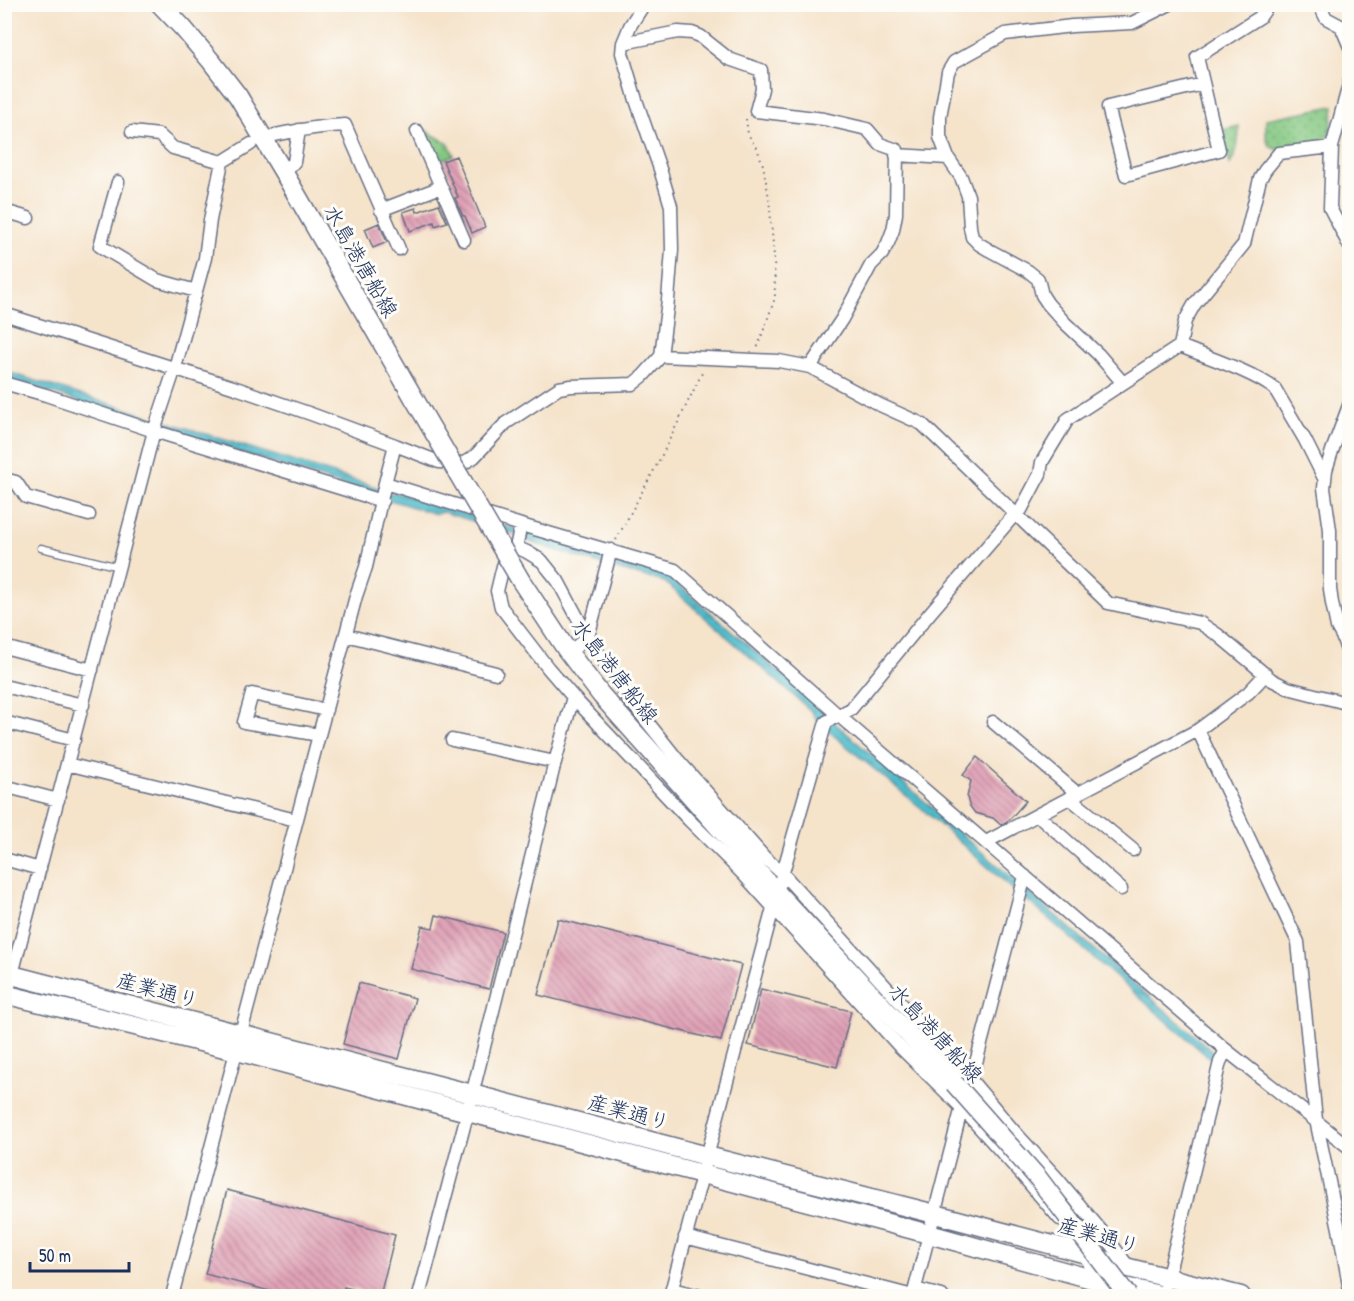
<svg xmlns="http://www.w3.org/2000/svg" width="1354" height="1301" font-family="'Patrick Hand','Klee One',sans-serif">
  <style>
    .park { fill: url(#park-dots); stroke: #4f7b6f; stroke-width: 1.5 }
    .water { fill: url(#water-ripples); stroke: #357694; stroke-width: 1.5 }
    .building { fill: url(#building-back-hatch) }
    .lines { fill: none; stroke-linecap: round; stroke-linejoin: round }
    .lane-casing { stroke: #676e84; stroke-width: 9 }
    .street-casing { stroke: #676e84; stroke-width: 15 }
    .secondary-casing { stroke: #676e84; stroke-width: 21 }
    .path { stroke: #676e84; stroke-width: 2; stroke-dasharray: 1.5 4.5; stroke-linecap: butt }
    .lane { stroke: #fff; stroke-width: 6 }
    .street { stroke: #fff; stroke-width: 12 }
    .secondary { stroke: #fff; stroke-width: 18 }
    .secondary-bridge-casing { stroke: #676e84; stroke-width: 21; stroke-linecap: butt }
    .secondary-bridge { stroke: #fff; stroke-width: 18 }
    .labels { text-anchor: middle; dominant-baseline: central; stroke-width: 6; stroke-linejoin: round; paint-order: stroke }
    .street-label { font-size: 21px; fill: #1b2f5e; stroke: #fdfcf7 }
  </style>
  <defs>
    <pattern id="park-dots" width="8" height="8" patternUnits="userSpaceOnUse" patternTransform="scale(1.5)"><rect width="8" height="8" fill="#83c780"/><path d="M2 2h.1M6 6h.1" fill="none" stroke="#6aa26c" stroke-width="1.8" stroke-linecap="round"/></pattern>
    <pattern id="water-ripples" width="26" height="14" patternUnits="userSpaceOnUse" patternTransform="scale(1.5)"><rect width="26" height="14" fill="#4fbcc9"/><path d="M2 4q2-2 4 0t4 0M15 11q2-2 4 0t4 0" fill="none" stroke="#4199a6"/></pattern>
    <pattern id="building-back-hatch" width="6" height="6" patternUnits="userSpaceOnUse" patternTransform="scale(1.5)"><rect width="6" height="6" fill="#e0a1b6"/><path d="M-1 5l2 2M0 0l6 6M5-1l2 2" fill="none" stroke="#b58497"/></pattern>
  </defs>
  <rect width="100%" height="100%" fill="#fdfcf7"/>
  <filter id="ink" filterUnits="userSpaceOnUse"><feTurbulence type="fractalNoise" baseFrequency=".0167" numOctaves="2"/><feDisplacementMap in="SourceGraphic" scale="12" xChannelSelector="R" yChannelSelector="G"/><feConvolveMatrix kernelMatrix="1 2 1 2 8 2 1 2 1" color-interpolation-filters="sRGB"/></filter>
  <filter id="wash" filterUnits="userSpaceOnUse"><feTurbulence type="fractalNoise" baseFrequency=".008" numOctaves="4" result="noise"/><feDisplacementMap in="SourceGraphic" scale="24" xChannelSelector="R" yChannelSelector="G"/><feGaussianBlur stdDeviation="1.35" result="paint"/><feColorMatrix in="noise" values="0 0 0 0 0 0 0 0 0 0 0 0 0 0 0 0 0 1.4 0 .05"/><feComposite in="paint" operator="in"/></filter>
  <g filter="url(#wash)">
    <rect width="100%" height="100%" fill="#f5e3ca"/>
    <path class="park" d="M1334,106l-4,27 -8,12 -44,5c-15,-4 -12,-18 -12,-31z
      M1239,126c0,13 -2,27 -9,38l-8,-34z
      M423,129l26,15 5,11 -16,6z"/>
    <path class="water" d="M4,371l375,117 11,6 4,-2 210,64 10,5 53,14 148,128 21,21 125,109 8,8 248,214 -5,5 -184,-159 -13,-10 -95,-84 -100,-83 -10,-14 -145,-128 -48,-13 -84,-26 -30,-13 -60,-18 -7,2 -59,-18 -372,-118z"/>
    <g id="blocks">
      <path class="building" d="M456,156l29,71 -13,6 -7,-17h-2l-8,-18 3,-1 -15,-36z
        M439,204l8,18 -12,4 -1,-4 -24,9 -7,-19 13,-4 1,4z
        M379,223l8,19 -14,6 -8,-19z
        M977,757l49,44 -17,19 -8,5 -8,-7 -18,-5 -6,-8 -2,-8 4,-16 -8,-6z
        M436,915l67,17 -14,57 -78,-20 11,-43 11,2z
        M558,919l183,46 -20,76 -183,-46z
        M359,983l56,15 -16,61 -56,-15z
        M761,989l90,22 -14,56 -89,-22z
        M227,1190l168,45 -15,61 -36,-9 -2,9h-53l-84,-22z"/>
    </g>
  </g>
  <g filter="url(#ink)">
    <use href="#blocks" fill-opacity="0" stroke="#676e84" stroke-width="1.5"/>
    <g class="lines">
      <g class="lane-casing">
        <path id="lane" d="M41,548l78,19"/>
      </g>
      <g class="street-casing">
        <path id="street" d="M1319,4l7,14 15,8 9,21
          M623,43l55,-11 14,1 8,3 29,23 32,11 1,19 -6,22 68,8 43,10 13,15 17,6 -1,64 -3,16 -5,13 -6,11 -11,11 -29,54 -32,48
          M1350,81l-18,66 -2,61 20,39
          M1203,84l-95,23 18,68 93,-25 -22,-93 63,-40 7,-10
          M417,131l47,109
          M132,132l27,3 14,13 49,14
          M275,135c24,-5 46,-9 70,-10l54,124
          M896,155l52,3 -8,-21v-20l8,-45 6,-10 51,-28 67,-8 60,-3 38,-19
          M948,158l13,19 7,19 2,31 2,10 7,7 10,6 39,21 10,8 4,16 6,9 17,19 33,31 25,29
          M284,173l10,-11 5,-32
          M118,182l-18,64 57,34 39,11
          M381,210l60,-23
          M4,211l24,7
          M4,314l229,73 78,27 84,31 -10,38
          M1180,346c29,12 71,25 95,43l30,51 20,40
          M661,356l118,5 31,6 70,38 42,19 186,179 92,20 18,12 54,45 16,8 62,16
          M4,383l42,12 108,36 228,70
          M395,445l44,17 25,1 10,-6 32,-34 53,-35 12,-2 62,-2 10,-8 18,-20 7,-56 4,-50 -1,-44 -11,-37 -24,-69 -14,-47 1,-10 7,-17 14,-22
          M4,479l12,3 10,15 63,18
          M521,525l-5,22 -13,19 -6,25 4,16 47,61 25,29 116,123 55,55 155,171 63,62 61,68 37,43
          M516,547l11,5 15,9 16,20 30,56 37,57 52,65 88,99 18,16 187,205 43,51 44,48 47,56 26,35
          M1350,621l-4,12 4,57
          M346,635l150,38
          M577,646l11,-9 23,-87
          M4,647l88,23
          M1348,653l-6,-17 -5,-9 -5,-24 -2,-14v-59l-6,-42 2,-18 6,-19 18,-48
          M4,686l79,19
          M4,722l70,18
          M993,722l85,72
          M1198,730l100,212 18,178 23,109 11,62
          M319,735l-75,-13 8,-28 74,16
          M452,740l103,22
          M67,764l229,56
          M4,786l54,14
          M1070,798l63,52
          M1038,815l83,74
          M986,842l212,-112 50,-37 18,-19
          M4,859l36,10
          M4,1005l150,-574 21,-63 30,-110 5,-38 12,-58 29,-18
          M968,1086l9,-27 48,-183
          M685,1237l228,59
          M1082,1250l17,31 12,15
          M1166,1284l54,-222 6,-12
          M672,1289l28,7
          M915,1289l27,7
          M172,1296l147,-561 37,-139 10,-29 19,-84 136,42 154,45 163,145 388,335 124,98
          M419,1296l49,-185 87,-349 18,-65
          M670,1296l107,-403 49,-171 25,-13 79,-96 85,-99 6,-4 19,-36 2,-12 26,-43 112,-73 5,-25 9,-16 50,-61 16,-65 5,-9 14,-17 53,-6
          M913,1296l50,-193"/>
      </g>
      <g class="secondary-casing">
        <path id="secondary" d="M160,4l23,24 28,33 27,35 46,77 131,227
          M521,581l45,68 35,46 176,198 177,190
          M4,973l468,121 235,62 228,58 148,39 46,15 112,28
          M4,994l233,57 692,183 170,47 65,15"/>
      </g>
      <path class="path" d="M746,119l2,15 10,17 5,14 6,33 5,58 1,42 -18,51
        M616,540l44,-81 43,-88"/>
      <use href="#lane" class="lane"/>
      <use href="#street" class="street"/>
      <use href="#secondary" class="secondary"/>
      <g class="secondary-bridge-casing">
        <path id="secondary-bridge" d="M415,400l106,181
          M954,1083l84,95 90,118"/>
      </g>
      <use href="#secondary-bridge" class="secondary-bridge"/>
    </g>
  </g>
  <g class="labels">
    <g class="street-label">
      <text transform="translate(361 261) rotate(60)">水島港唐船線</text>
      <text transform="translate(615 671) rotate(52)">水島港唐船線</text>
      <text transform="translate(158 990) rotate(15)">産業通り</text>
      <text transform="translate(936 1033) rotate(47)">水島港唐船線</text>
      <text transform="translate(629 1112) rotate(15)">産業通り</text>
      <text transform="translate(1099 1235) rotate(16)">産業通り</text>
    </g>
  </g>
  <rect width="1354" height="1301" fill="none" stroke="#fdfcf7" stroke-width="24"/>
  <path d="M30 1262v9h99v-9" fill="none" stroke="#1b2f5e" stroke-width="3"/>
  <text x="39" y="1262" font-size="18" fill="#1b2f5e" stroke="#fdfcf7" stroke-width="4.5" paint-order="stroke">50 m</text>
</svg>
